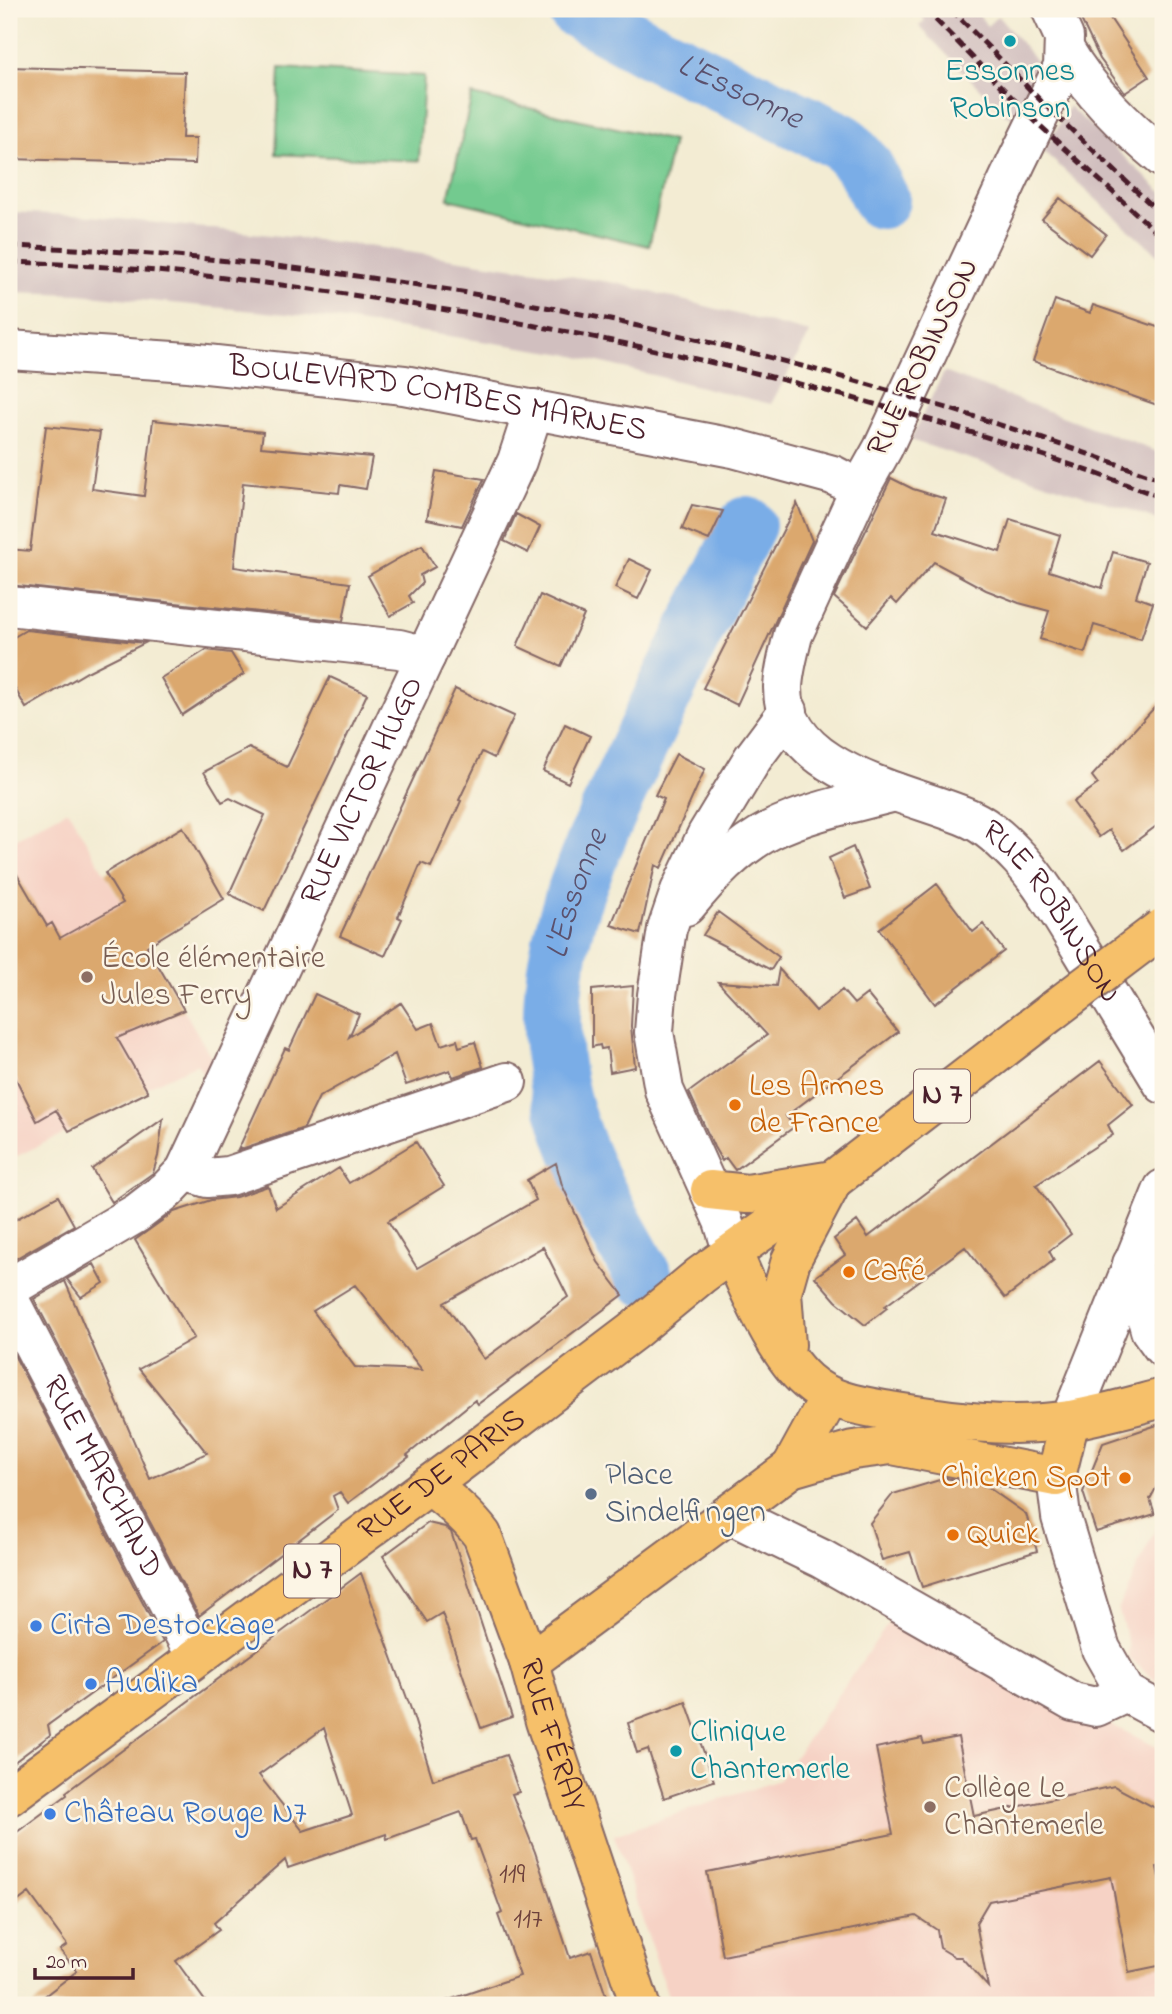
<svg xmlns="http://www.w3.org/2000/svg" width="1172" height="2014" font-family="'Indie Flower',sans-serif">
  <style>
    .built { fill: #f6d2c5 }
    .industrial { fill: #d1bfbf }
    .green { fill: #73ca8f; stroke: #5e745d; stroke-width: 2 }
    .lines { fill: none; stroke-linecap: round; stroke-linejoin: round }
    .river { stroke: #7aade7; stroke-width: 58 }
    .building { fill: #dba86e; fill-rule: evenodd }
    .minor-casing { stroke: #856766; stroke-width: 42 }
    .major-casing { stroke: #856766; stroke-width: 42 }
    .minor { stroke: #fff; stroke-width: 38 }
    .major { stroke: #f6c06b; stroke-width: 38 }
    .rail { stroke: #4a1f2b; stroke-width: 5; stroke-dasharray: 10 5; stroke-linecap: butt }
    .major-bridge-casing { stroke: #856766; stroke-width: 42; stroke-linecap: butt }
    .major-bridge { stroke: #f6c06b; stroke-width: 38 }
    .culture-dot { fill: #0f9aa8; stroke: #fcf5e5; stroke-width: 2.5 }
    .education-dot { fill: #8d6e63; stroke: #fcf5e5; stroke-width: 2.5 }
    .food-dot { fill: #e8710a; stroke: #fcf5e5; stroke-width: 2.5 }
    .service-dot { fill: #5c6f8a; stroke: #fcf5e5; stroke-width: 2.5 }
    .shop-dot { fill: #3f7fe0; stroke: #fcf5e5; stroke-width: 2.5 }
    .labels { text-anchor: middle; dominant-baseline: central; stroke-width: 5; stroke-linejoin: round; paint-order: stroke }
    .number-label { font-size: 28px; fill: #6e413c }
    .shield { fill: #fcf5e5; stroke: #7f5f63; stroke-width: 2 }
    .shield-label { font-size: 30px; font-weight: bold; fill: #4a1f2b }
    .culture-label { font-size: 32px; fill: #0d838f; stroke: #fcf5e5 }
    .street-label { font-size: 32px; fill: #4a1f2b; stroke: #fcf5e5 }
    .education-label { font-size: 32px; fill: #785e54; stroke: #fcf5e5; text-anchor: start }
    .food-label { font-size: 32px; fill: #c56008; stroke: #fcf5e5; text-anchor: start }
    .service-label { font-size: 32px; fill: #4e5e75; stroke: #fcf5e5; text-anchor: start }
    .shop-label { font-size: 32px; fill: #366cbe; stroke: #fcf5e5; text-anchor: start }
    .water-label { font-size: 33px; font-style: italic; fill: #5b516d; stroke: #fcf5e5 }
  </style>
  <rect width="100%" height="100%" fill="#fcf5e5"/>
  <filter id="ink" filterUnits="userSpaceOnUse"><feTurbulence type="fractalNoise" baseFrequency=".0143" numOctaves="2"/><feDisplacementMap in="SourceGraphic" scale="14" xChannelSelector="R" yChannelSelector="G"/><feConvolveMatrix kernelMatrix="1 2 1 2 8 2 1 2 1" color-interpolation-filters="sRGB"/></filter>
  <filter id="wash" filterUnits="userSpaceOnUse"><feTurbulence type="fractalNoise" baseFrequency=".00686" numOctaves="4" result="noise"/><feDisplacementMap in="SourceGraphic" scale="28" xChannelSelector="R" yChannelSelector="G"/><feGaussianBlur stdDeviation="1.57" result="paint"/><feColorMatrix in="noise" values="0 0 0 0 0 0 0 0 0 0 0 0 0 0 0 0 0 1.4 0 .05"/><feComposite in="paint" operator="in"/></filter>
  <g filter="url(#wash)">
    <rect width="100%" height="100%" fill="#f3ecd3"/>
    <path class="built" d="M68,810l146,252 -8,16 -9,-14 -52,24 -37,24 -99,48v-318z
      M1163,1513v174l-35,-30 1,-12 -11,-37z
      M892,1618l271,132v255h-492l-57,-170 165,-55z"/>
    <path class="industrial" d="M914,9h61l12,17 11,-10 4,4 36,43 -22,58 -12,-7 -85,-88 6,-6z
      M1069,106l94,87v67l-119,-108z
      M9,212l82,4 263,28 262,39 194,50 -39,71 -205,-50 -229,-35 -258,-25 -70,-2z
      M944,372l219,82v68l-32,-12 -221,-70z"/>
    <path class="green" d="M280,68l144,8 -5,85 -143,-7z
      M472,95l201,46 -24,105 -201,-47z"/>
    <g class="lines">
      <g class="river">
        <path id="s1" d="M576,9l73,40 193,93 22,24 17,34"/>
        <path id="s2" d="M644,1277c-39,-69 -81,-138 -90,-219 -12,-108 29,-190 72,-284 38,-84 80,-166 121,-249"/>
      </g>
    </g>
    <g id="blocks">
      <path class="building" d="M1076,9h28l45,68 -24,16 -25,-34z
        M9,67l176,5 -3,66h14l-1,26 -186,-5z
        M1060,198l46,36 -16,21 -48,-36z
        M1055,300l35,13 3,-8 70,24v78l-130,-46z
        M153,420l110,12 -2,15 111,10 -6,32 -26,-4 -1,8 -96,-10 -9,84 116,16 -7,38 -334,-36v-36l21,2 16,-125 54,6 -8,57 52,7z
        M436,471l48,8 -22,47 -35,-7z
        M891,478l22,11 33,10 -11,32 65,21 10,-33 50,16 -11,36 53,17 11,-36 34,10 -11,35 17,6 -12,36 -47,-14 -9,28 -45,-14 9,-28 -30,-8 -33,-13 -52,-28 -37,42 -6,-6 -24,28 -33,-29z
        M797,503l15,38 -75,164 -34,-17z
        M692,505l31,6 -14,29 -27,-11z
        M516,514l24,13 -12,26 -24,-12z
        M422,545l13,22 -15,8 2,8 -13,13 4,7 -23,13 -22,-40z
        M629,559l23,11 -14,29 -23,-11z
        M540,595l44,20 -23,51 -44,-20z
        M26,630l119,13 -58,29 -61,36 -17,-30v-38z
        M206,650l25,3 13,21 -62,41 -21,-37z
        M330,677l37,17 -103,217 -35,-17 36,-79 -35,-17 -8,4 -18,-30 45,-24 38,19z
        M455,689l59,27 -20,42 -12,-6 -23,48 2,1 -30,66 -10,-4 -23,54 4,2 -17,37 -45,-20z
        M1163,698v123l-39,29 -15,-20 -10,7 -26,-35 25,-18 -6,-8z
        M565,724l25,12 -22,47 -25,-12z
        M676,754l29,15 -44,99 -6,-3 -15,69 -29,-9 53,-126 -9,-4z
        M183,827l41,72 -77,47 37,64 -67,28 31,54 -79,39 -13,-21 -19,11 -28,-56v-204l38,65 5,-3 8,15 63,-35 -18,-30z
        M853,847l17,42 -25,9 -16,-40z
        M937,884l36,48 10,-8 21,27 -69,53 -56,-75z
        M718,912l61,45 -8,13 -68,-35z
        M779,969l37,42 26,-21 12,14 13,-10 31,38 -112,84 8,11 -59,43 -9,-12 -4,3 -8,-14 -25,-55 78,-57 -49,-53 58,4z
        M633,986l-2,40 4,41 -25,5 -3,-24 -6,1 -1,-4 -8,2v-57z
        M315,994l44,20 -10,23 52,-34 17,26 15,-6 8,22 16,-5 2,7 16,-5 8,25 -30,10 -3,-7 -44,15 -11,-31 -76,43 -15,31 -66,22 47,-102 4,2z
        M1100,1061l33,44 -25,20 5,10 -77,50 35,49 -22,17 5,9 -49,38 -40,-51 -80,59 2,2 -22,17 -29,-24 -21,-24 30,-22 -11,-16 23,-18 11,16z
        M163,1119l-5,37 -5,17 -41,29 -20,-33z
        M416,1142l28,44 -56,35 29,47 119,-68 -9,-20 29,-17 6,22 36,77 25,33 -145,109 -3,-4 -68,55 2,2 -61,46 -8,-11 -7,4 5,14 -139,106 -165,-317 31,-18 85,198 57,-26 -68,-84 55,-31 -59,-98 39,-28 37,-12 25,-3 32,-11 8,22 63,-40 10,15zM543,1247l25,50 -84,62 -40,-56zM355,1285l67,85 -67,-3 -42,-56z
        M58,1196l16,29 -61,35 -4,-8v-29z
        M94,1264l10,19 -23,14 -14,-18z
        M13,1353l150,289 -115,83 2,10 -41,31v-411z
        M1163,1423v52l-13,24 5,15 -59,18 -13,-40 20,-49z
        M946,1478l40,8 40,28 11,37 -115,36 -12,-35 -28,8 -12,-37 23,-29z
        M428,1523l17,4 6,5 61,185 -31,11 -39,-115 -15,9 -44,-66z
        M361,1573l50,136 22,71 73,-25 13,37 -7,2 23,58 35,106 21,-7 18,54h-162l-1,-4 74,-25 -22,-61 4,-2 -27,-74 -4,1 -10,-28 -74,27 -1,-5 -98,34 -3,-8 -71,63 5,7 -43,31 32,44h-175l44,-34 -17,-21 7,-5 -38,-52 -20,15v-70l58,-43 -1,-3zM324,1728l28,87 -49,16 -44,-56z
        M686,1702l28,79 -50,17 -16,-49 -11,4 -9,-30z
        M958,1737l16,79 140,-30 49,26v54l-6,1 6,31v67l-34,7 -18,-95 -122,24 -13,22 12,64 -27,-30h-6l-15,-9 -3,-18 -21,-14 -193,40 -16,-84 186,-38 -17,-86 46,-10 2,6z"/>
    </g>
  </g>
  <g filter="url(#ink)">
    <use href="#blocks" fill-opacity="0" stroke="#856766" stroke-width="2"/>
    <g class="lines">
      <g class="minor-casing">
        <g id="minor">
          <path id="s3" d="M1051,9l13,28 -1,30 -46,94 -134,287 -23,41 -67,146c-4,17 -9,34 -10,52 -1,87 128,105 188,132 19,9 35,25 49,40 25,28 43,61 63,93 27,44 53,88 80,132"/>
          <path d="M1065,50c25,43 60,76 98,108"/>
          <path id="s4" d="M9,350l179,12 216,23 329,63 100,27 27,14"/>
          <path d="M9,606l390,43 27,7"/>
          <path d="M686,906c24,-29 51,-59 85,-76 38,-19 83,-27 124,-38"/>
          <path d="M185,1171l22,7 22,-2 278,-94"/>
          <path d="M733,1253l-10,-32 -59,-131 -10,-58 3,-37 10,-66 13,-38 27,-57 46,-76 35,-47"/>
          <path d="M1132,1264l18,66 13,18"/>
          <path id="s5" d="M9,1288l128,-75 30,-23 18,-19 332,-710 17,-52"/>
          <path id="s6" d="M9,1299l187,358"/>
          <path d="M1070,1420l93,-231"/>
          <path d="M1056,1477l5,40 40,132 25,44 37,20"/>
          <path d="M729,1514l93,45 251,143 23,5 30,-14"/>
        </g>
      </g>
      <g class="major-casing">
        <g id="major">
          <path d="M710,1190l37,4 80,-13"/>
          <path d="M733,1253c16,38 43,101 74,128 23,21 54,25 83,30 60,10 120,18 180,9 31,-5 62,-14 93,-22"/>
          <path d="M786,1345l-4,-53 9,-32 38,-72"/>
          <path d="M791,1468l39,-71"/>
          <path id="s7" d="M429,1485c20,15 38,30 53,50l47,127 16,59 95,284"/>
          <path d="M529,1662l262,-194 62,-18 39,-5 164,32 14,-57"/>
          <path id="s8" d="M9,1796l446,-330 177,-134 69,-57 132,-95 218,-168"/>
        </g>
      </g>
      <use href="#minor" class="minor"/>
      <use href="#major" class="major"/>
      <path class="rail" d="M925,9l111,113 127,116
        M951,9l94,96 118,111
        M9,246c257,9 525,49 774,115 129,34 255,75 380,119
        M9,262c137,4 272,21 407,43 254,41 506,102 747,193"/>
      <g class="major-bridge-casing">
        <path id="major-bridge" d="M1051,1012l111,-84"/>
      </g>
      <use href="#major-bridge" class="major-bridge"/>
    </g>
  </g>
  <g class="culture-dot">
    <circle cx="1010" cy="41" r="7"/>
    <circle cx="676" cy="1751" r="7"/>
  </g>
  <g class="education-dot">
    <circle cx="87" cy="977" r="7"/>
    <circle cx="930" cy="1807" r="7"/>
  </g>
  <g class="food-dot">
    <circle cx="735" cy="1105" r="7"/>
    <circle cx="849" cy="1272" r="7"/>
    <circle cx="1125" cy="1478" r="7"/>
    <circle cx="953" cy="1535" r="7"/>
  </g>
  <circle class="service-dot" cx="591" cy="1494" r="7"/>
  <g class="shop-dot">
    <circle cx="36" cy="1626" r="7"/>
    <circle cx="91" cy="1684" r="7"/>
    <circle cx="50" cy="1814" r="7"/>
  </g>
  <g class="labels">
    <g class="number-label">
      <text x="512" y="1875">119</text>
      <text x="528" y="1920">117</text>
    </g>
    <g class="shield">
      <rect x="914" y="1069.5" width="56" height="53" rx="5"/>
      <rect x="284" y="1544.5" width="56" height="53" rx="5"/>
    </g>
    <g class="shield-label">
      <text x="942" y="1096">N 7</text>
      <text x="312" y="1571">N 7</text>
    </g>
    <g class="culture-label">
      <text x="1010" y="72">Essonnes<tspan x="1010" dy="37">Robinson</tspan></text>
      <text x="690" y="1733" text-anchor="start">Clinique<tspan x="690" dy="37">Chantemerle</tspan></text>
    </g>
    <g class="street-label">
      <text transform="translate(924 358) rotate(-64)">RUE ROBINSON</text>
      <text stroke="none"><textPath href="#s4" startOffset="432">BOULEVARD COMBES MARNES</textPath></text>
      <text stroke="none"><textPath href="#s5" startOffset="632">RUE VICTOR HUGO</textPath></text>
      <text stroke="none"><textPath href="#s3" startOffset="1113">RUE ROBINSON</textPath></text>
      <text stroke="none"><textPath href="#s8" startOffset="539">RUE DE PARIS</textPath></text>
      <text stroke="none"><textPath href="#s6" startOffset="201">RUE MARCHAND</textPath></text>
      <text stroke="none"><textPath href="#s7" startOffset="285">RUE FÉRAY</textPath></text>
    </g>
    <g class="education-label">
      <text x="101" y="959">École élémentaire<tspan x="101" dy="37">Jules Ferry</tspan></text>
      <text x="944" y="1789">Collège Le<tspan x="944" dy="37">Chantemerle</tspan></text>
    </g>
    <g class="food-label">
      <text x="749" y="1087">Les Armes<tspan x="749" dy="37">de France</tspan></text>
      <text x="863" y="1272">Café</text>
      <text x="1111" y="1478" text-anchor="end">Chicken Spot</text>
      <text x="967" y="1535">Quick</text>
    </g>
    <g class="service-label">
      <text x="605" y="1476">Place<tspan x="605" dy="37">Sindelfingen</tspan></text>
    </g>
    <g class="shop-label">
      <text x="50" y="1626">Cirta Destockage</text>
      <text x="105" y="1684">Audika</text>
      <text x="64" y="1814">Château Rouge N7</text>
    </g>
    <g class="water-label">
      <text stroke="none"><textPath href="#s1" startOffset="184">L'Essonne</textPath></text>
      <text stroke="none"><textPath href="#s2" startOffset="406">L'Essonne</textPath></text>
    </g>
  </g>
  <rect width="1172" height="2014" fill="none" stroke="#fcf5e5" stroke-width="35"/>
  <path d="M35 1968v10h98v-10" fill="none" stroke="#4a1f2b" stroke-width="3.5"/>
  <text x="46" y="1968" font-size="21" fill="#4a1f2b" stroke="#fcf5e5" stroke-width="5" paint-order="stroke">20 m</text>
</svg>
